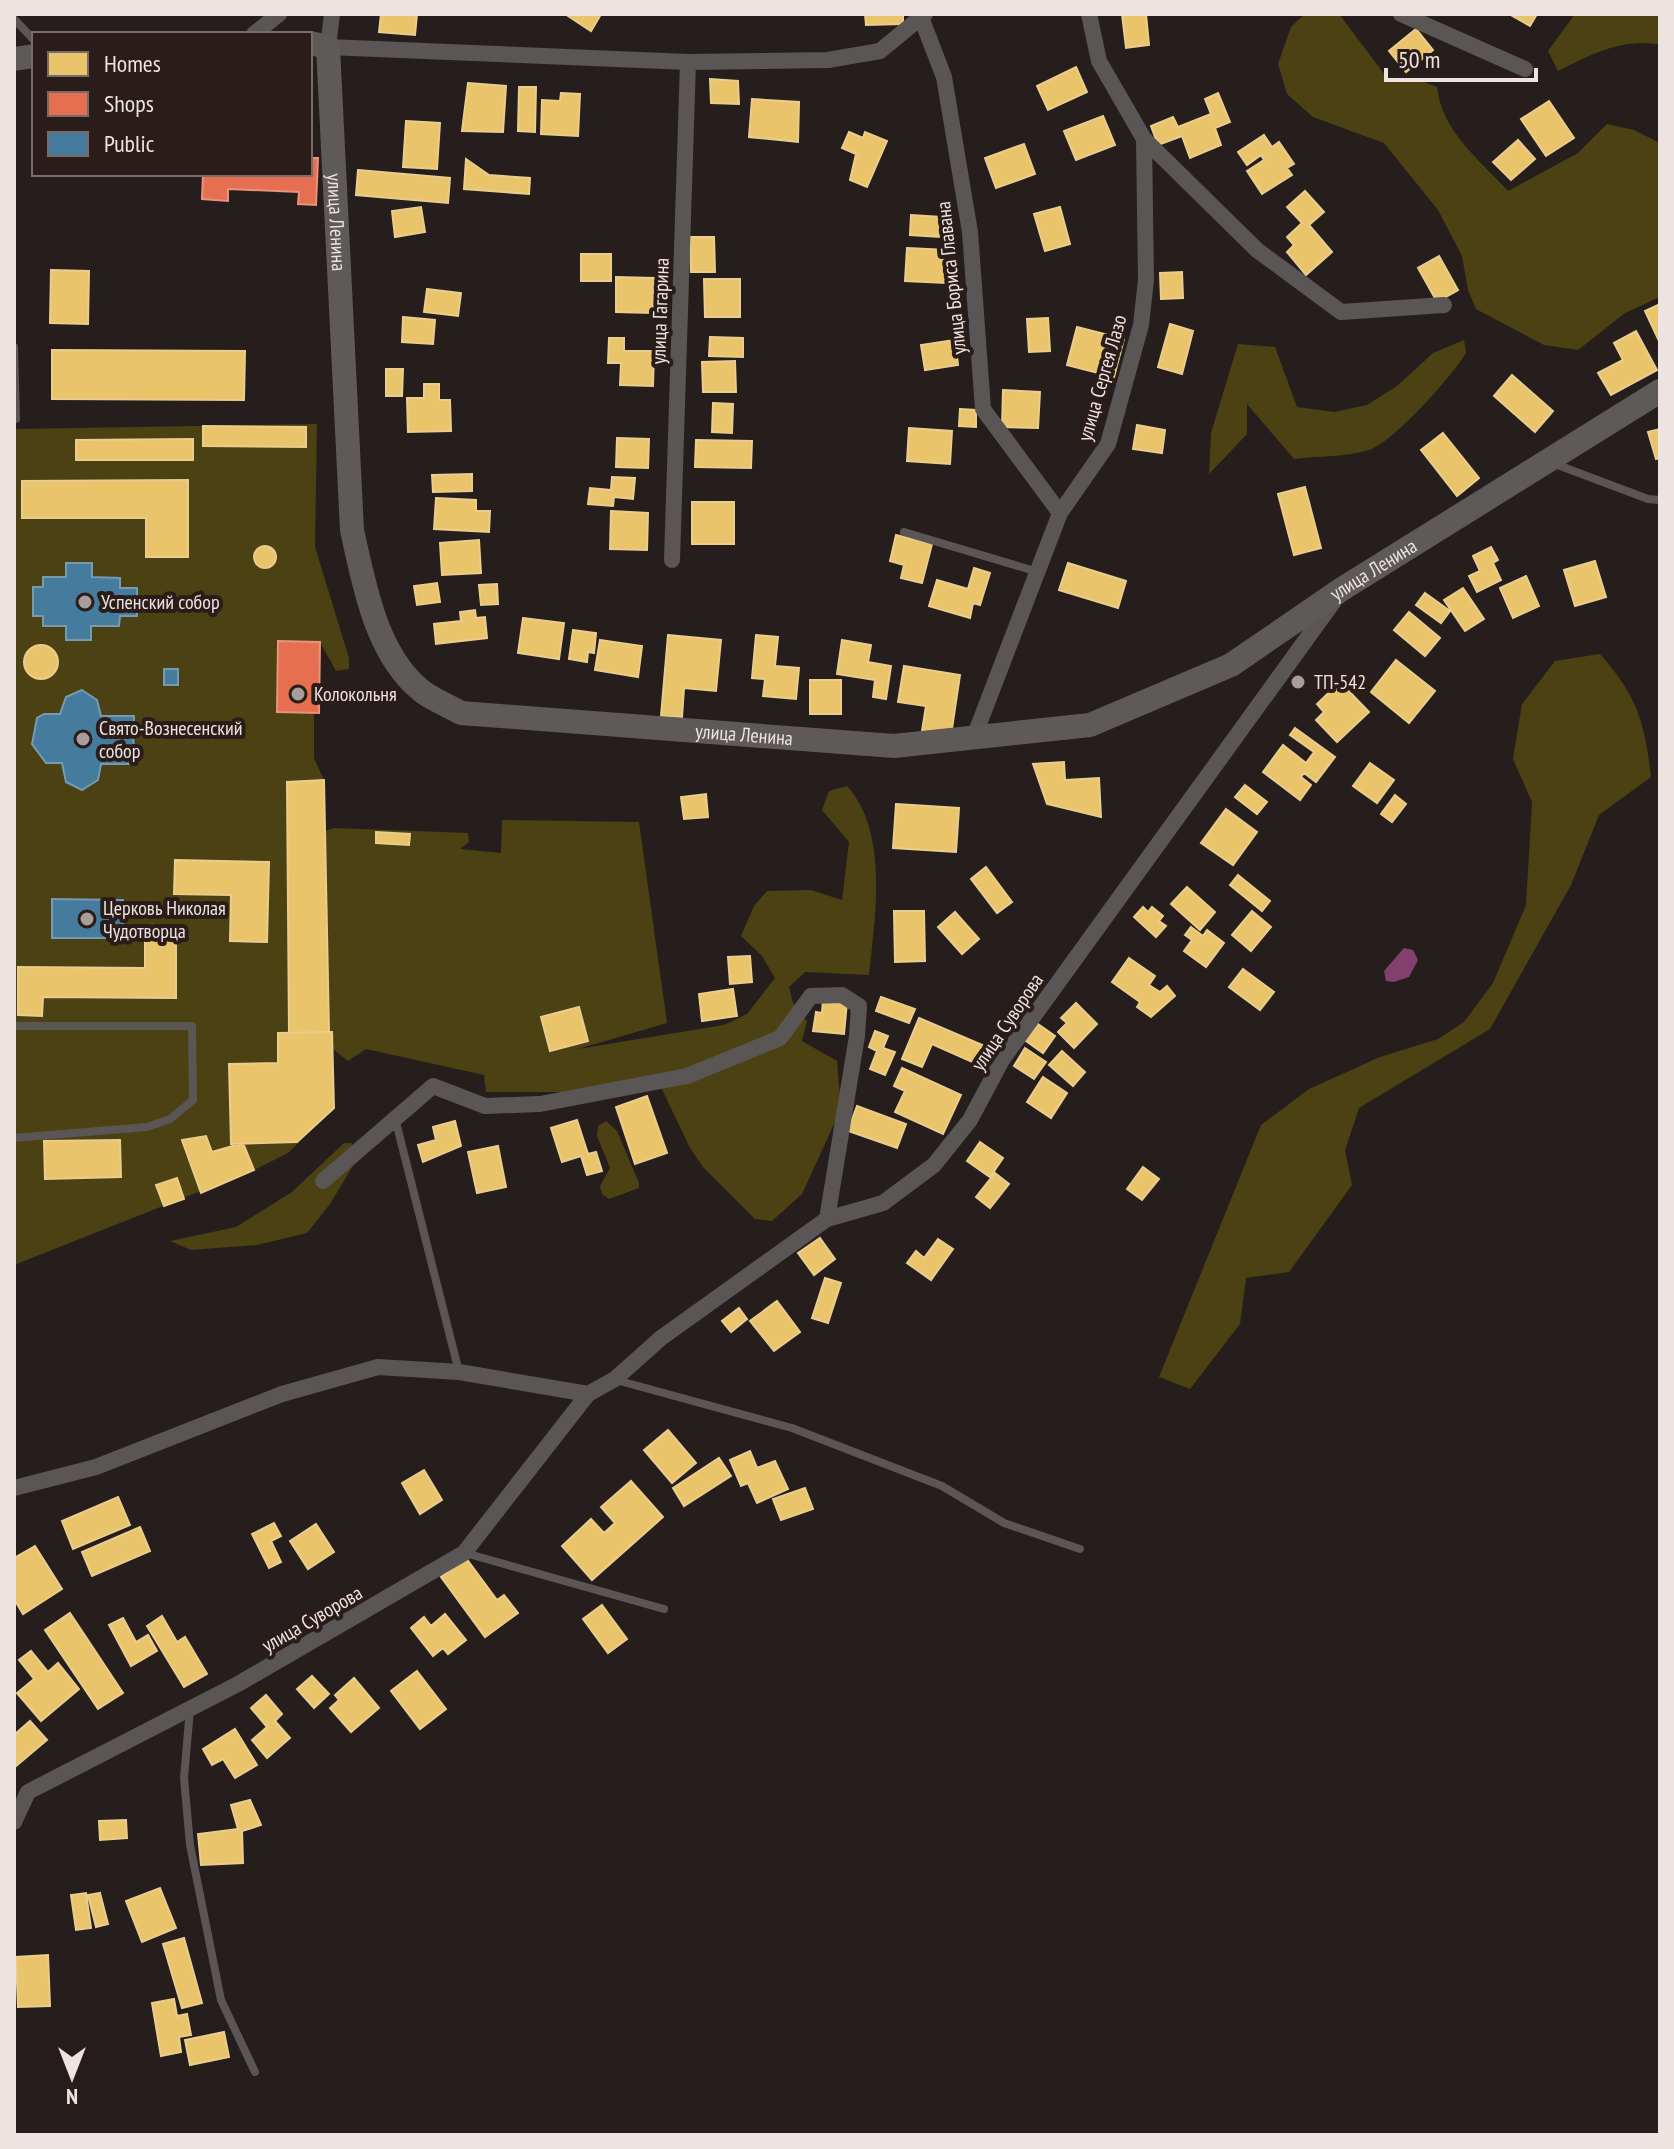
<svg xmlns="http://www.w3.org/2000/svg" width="1674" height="2149" font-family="'PT Sans Narrow',sans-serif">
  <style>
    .green { fill: #4b4113 }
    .water { fill: #83406e }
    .homes { fill: #e9c46a; stroke: #eacd8d; stroke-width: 2 }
    .shops { fill: #e76f51; stroke: #e9927c; stroke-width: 2 }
    .public { fill: #457b9d; stroke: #779ab1; stroke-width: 2 }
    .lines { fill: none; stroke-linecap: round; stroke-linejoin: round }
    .service { stroke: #5b5656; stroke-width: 8 }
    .minor { stroke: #5b5656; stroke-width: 16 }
    .secondary { stroke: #5d5a58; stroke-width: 24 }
    .poi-dot { fill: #a79e9b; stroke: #2a1c18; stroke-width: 3 }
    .labels { text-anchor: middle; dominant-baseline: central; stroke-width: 8; stroke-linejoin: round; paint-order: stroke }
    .street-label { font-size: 20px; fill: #ede3e0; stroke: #2a1c18 }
    .poi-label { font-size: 20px; fill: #ede3e0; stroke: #2a1c18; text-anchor: start }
  </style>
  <rect width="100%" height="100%" fill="#261e1c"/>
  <path class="green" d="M1305,14h34l49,65h28l21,8c5,45 43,73 71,104l70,-38 29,-29 27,6 24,12 2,155 -35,16 -47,37 -34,-5 -68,-36 -8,-19 -6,-34 -24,-46 -54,-67 -71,-26 -26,-23 -9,-30 13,-37z
    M1575,14h85v31c-36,-8 -70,10 -102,26l-10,-20z
    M1464,340l2,13c-13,22 -73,90 -97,97 -23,7 -51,6 -75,9l-47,-55v30l-38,40 2,-41 27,-89 37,3 22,60 37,5 33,-7 30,-19 36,-33z
    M317,424l-2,123 34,111v11l-13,2 -16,-29h-6v116l10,22 1,51 9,-3 134,5 1,9 -9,7 41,4 1,-33 137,2 28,201 -89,26 146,-24 23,-11 28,-36 -13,-22 -21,-20 13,-30 13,-15 44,-1 31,10 7,-58 -27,-32 7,-19 18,-5c42,46 28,132 22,189l-64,-3 -16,15 4,16 14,18 -5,20 35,20 4,48 -39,85 -30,27 -17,-2 -52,-52 -13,-19 -31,-65 -89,9h-84l-2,-17 -118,-26 -18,12 -15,-12 1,59 -46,45 -34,17 -240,95v-836z
    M1600,654c37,42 45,68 51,123l-52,38 -28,70 -81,144 -131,79 -14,42 7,35 -63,87 -43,6 -6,46 -50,65 -31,-12 102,-252 48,-36 71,-32 58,-18 26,-17 29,-39 33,-78 6,-103 -19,-43 9,-55 33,-43z
    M606,1121l11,10 22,52v5l-30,11 -7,-5 -2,-8 10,-18 -13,-32 1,-10z
    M344,1143h7l9,11 -30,50 -23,29 -50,12 -66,5 -21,-9 66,-14 56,-35z"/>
  <path class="water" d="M1404,948l9,2 5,10 -9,17 -15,5 -8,-1 -2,-10z"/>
  <path class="homes" d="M381,14h36l-2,21 -36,-3z
    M565,14h31l4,2 -9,15z
    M865,14h38v10l-37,1z
    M1122,14h24l3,31 -23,3z
    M1509,14h28l-7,12z
    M1416,29l17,21 -27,22 -17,-21z
    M1076,67l11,25 -39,18 -11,-24z
    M710,79l28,2 1,23 -28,-1z
    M468,83l38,3 -3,46 -41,-1z
    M519,87h17l-1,45 -17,-1z
    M561,93l19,1 -2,42 -37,-2 1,-34 18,1z
    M1218,93l12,29 -15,6 6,17 -31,13 -8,-22 -24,9 -7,-19 22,-9 5,10 33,-13 -6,-15z
    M752,99l47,3 -1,40 -49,-5z
    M1549,101l25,37 -28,18 -25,-37z
    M1103,116l12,29 -39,15 -12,-29z
    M406,121l34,2 -3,46 -34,-2z
    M849,132l14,6 2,-6 22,9 -20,46 -17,-7 6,-26 -14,-6z
    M1264,135l8,12 7,-5 15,22 -7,4 5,7 -30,19 -15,-23 17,-11 -3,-5 -14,10 -9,-13z
    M1518,140l17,19 -24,21 -18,-18z
    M1024,144l11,30 -39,14 -11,-30z
    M466,159l23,16 41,3 -1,16 -65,-5z
    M358,170l92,8 -2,25 -92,-8z
    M1305,191l19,21 -15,13 23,27 -26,23 -19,-23 7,-7 -7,-8 15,-14 -15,-16z
    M421,207l4,25 -30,5 -3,-26z
    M1060,207l10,37 -25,7 -11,-37z
    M911,215l30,2 -1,20 -30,-2z
    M690,237h24l1,35h-24z
    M907,248l40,2 -1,33 -41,-2z
    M581,254h30v27h-30z
    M1439,256l19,34 -21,12 -19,-34z
    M51,270l38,1 -1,53 -38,-1z
    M1182,272l1,26 -22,1 -1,-26z
    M616,277l38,1 -1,35 -37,-1z
    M704,279h36v38h-35z
    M427,289l34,4 -3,23 -34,-4z
    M1660,304v39l-15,-32z
    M403,317l32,3 -2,24 -31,-2z
    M1048,318l2,33 -21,1 -2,-33z
    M1170,324l23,7 -11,43 -24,-7z
    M1077,327l47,12 -10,38 -47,-12z
    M1636,331l21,39 -46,25 -13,-22 25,-13 -9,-17z
    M710,337l33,1v19l-34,-1z
    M609,338h15v13h30l-1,35 -33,-1 1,-22h-13z
    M955,340l3,25 -33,5 -4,-25z
    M52,350l193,1 -1,49 -192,-1z
    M735,361l1,31h-33l-1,-30z
    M386,369h17l-1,27h-16z
    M1512,375l41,36 -18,21 -41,-36z
    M424,384h15v16h11l1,31 -43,1 -1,-34h17z
    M1003,390l37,2 -2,36 -36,-1z
    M713,403l20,1 -1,29 -20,-1z
    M960,409l16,1v17l-17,-1z
    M1137,425l28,5 -3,23 -29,-4z
    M203,426l103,1v20l-103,-1z
    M909,428l43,3 -2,33 -43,-3z
    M1660,429v29l-4,1 -8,-27z
    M1443,433l36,45 -22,18 -36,-46z
    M617,438l32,1 -1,29 -32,-1z
    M193,439v21h-117v-20z
    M696,440l56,1 -1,27 -56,-1z
    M472,474v17l-39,1 -1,-17z
    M612,477l23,1 -2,21 -19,-2 -1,9 -25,-2 2,-16 21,2z
    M188,480v77h-42v-39h-124v-37z
    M1305,487l16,61 -27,7 -16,-61z
    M436,498l40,2v11h14l-1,21 -55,-3z
    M692,502h42v42h-42z
    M611,511l37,2 -1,37 -37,-1z
    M896,535l36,9 -10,39 -21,-5 3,-13 -14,-4z
    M479,540l2,33 -39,2 -2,-32z
    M254 557a11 11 0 1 1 22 0a11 11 0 1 1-22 0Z
    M1491,547l7,13 -5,3 8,17 -24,12 -8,-16 11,-5 -7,-15z
    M1595,561l11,36 -31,9 -11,-36z
    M1068,563l58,18 -8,27 -59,-18z
    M974,568l16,5 -10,32 -7,-2 -3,15 -41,-12 8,-26 31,9z
    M1526,576l13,30 -26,12 -13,-30z
    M437,583l3,19 -23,3 -3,-19z
    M497,584l1,20 -17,1 -2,-20z
    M1463,588l21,31 -19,12 -21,-31z
    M1425,593l25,18 -9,12 -25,-18z
    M475,610l1,8 9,-1 2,21 -51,6 -2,-20 27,-3 -1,-9z
    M1409,612l31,26 -15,18 -31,-26z
    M523,618l41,5 -5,36 -41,-6z
    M573,630l23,3 -2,20 -6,-1 -1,10 -18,-3z
    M668,635l53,5 -5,51 -32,-3 -2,29 -21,-1z
    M756,635l22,2 -3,29 24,2 -3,31 -33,-3 2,-17 -13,-1z
    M600,640l42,6 -4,31 -43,-7z
    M842,640l29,5 -3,17 23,4 -5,33 -13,-2 2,-17 -38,-6z
    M24 662a17 17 0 1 1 34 0a17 17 0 1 1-34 0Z
    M1396,660l39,31 -26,32 -38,-31z
    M904,666l56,9 -9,60 -29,-4 4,-25 -28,-4z
    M810,680h31v34h-31z
    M1340,682l29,30 -32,30 -21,-22 8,-8 -7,-8z
    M1295,728l40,29 -19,25 -12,-9 -3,4 10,8 -11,15 -37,-28 20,-27 23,18 8,-11 -24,-17z
    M1064,762l1,18 34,-2 2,39 -54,-13 -14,-40z
    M1370,763l24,17 -17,23 -24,-17z
    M324,780l5,252 -40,1 -2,-251z
    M1245,785l22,17 -10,12 -22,-17z
    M706,794l2,23 -24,2 -3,-22z
    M1395,795l11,9 -14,18 -11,-8z
    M896,804l63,4 -3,44 -63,-4z
    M1226,809l31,23 -24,33 -32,-22z
    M376,832l34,2 -1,11 -33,-2z
    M175,860l94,2 -2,80 -37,-1 1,-46 -57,-1z
    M986,867l26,35 -15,11 -26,-34z
    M1238,875l32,26 -8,10 -32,-26z
    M1187,887l28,25 -15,18 -29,-26z
    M1143,907l5,5 4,-5 11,9 -4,5 7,5 -10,11 -22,-20z
    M894,911h30l1,50 -30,1z
    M1252,911l19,16 -20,24 -19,-16z
    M955,912l24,27 -17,15 -24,-27z
    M1191,927l12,9 4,-6 17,13 -18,24 -22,-16 8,-11 -7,-5z
    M145,934h31v64l-133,-1 -1,19 -24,-1v-48l127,1z
    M750,956l2,26 -22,2 -2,-27z
    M1129,958l26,18 -6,9 11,7 7,-6 8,10 -24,21 -14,-10 3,-5 -28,-20z
    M1243,969l31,23 -14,18 -31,-23z
    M733,989l4,27 -35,5 -3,-27z
    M881,997l34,12 -6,14 -33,-12z
    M823,999l24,3 -3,32 -31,-3 3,-19 6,1z
    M1076,1003l21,21 -23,24 -16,-16 9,-9 -6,-5z
    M579,1007l9,34 -38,10 -9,-34z
    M919,1018l68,29 -8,18 -47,-21 -10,23 -20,-8z
    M1038,1024l17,12 -12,17 -17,-12z
    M875,1031l13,5 -5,12 12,4 -10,23 -15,-6 7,-18 -8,-4z
    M332,1032l2,76 -37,34 -66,2 -2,-80 49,-1v-30z
    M1025,1048l21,14 -12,17 -20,-13z
    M1062,1051l23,21 -12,14 -24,-21z
    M902,1068l59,27 -18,39 -48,-22 10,-21 -11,-5z
    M1043,1077l24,16 -16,25 -24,-16z
    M647,1096l20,57 -32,11 -19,-57z
    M857,1106l49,18 -9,24 -49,-17z
    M577,1120l11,34 8,-2 6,19 -15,4 -6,-19 -19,6 -11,-34z
    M455,1121l6,25 -38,16 -5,-17 18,-5 -3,-13z
    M206,1136l6,16 31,-9 11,27 -53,23 -19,-53z
    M120,1140l1,37 -76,2 -1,-38z
    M980,1142l23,16 -13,19 -23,-16z
    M498,1146l8,41 -29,6 -9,-41z
    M1143,1167l16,12 -17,21 -15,-11z
    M995,1173l14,11 -19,24 -14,-11z
    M177,1178l7,21 -20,7 -8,-21z
    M820,1238l15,21 -21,16 -16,-22z
    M938,1239l15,10 -22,31 -24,-17 9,-12 8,7z
    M825,1278l16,5 -13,40 -16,-5z
    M777,1301l23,31 -26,19 -24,-30z
    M739,1308l8,11 -16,13 -9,-11z
    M668,1430l28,33 -24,20 -28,-33z
    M750,1451l7,17 18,-7 13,28 -31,14 -9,-20 -7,3 -11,-26z
    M719,1458l12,18 -47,30 -11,-18z
    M424,1470l18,30 -22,14 -18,-31z
    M631,1481l32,36 -71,63 -30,-34 29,-27 13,14 11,-10 -14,-16z
    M805,1488l8,21 -32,11 -8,-21z
    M118,1497l12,28 -57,24 -11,-28z
    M274,1523l7,13 -10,5 10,21 -12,6 -17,-34z
    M316,1524l18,28 -26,17 -18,-28z
    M140,1527l10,24 -58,25 -10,-24z
    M35,1546l27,43 -39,25 -9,-15v-41z
    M466,1558l31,42 7,-5 14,18 -33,24 -44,-60z
    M602,1605l25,34 -19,14 -25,-34z
    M70,1613l53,80 -25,16 -53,-79z
    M445,1614l21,26 -18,14 -5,-6 -10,8 -22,-28 13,-11 7,9z
    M162,1616l15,26 8,-5 22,37 -23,13 -37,-61z
    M123,1618l13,24 12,-7 9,16 -26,15 -22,-41z
    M31,1651l17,21 10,-9 21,26 -38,32 -24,-28 17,-14 -15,-19z
    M417,1671l29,38 -26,20 -29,-38z
    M312,1676l17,18 -15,14 -17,-19z
    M354,1678l25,30 -28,24 -21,-24 9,-8 -4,-5z
    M266,1695l16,19 -7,7 15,17 -23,20 -15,-18 15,-13 -16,-19z
    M30,1721l17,19 -32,27 -1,-32z
    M235,1729l22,36 -22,13 -12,-19 -11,6 -9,-16z
    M250,1800l11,25 -19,6 1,32 -42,2 -3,-31 40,-5 -7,-24z
    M126,1820l1,18 -27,2 -1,-19z
    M160,1888l16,40 -34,14 -16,-41z
    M86,1893l5,35 -15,2 -5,-35z
    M100,1893l8,31 -12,3 -8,-32z
    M184,1938l18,65 -20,5 -19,-64z
    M48,1955l2,51 -32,1 -2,-50z
    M174,1999l3,17 10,-2 4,21 -12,2 2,15 -20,4 -9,-53z
    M224,2032l5,25 -39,8 -5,-25z"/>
  <path class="shops" d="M310,158h8l-2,47 -18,-1 1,-12 -71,-3v12l-26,-2 1,-25h107z
    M278,641l42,1 -1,71 -42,-1z"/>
  <path class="public" d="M66,563h26v14l28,1v10h17v28h-17l-1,10h-28v14h-25v-14h-23v-10h-10v-29h10v-10h23z
    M164,669h14v16h-14z
    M82,690l15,10 4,16h33l-1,48h-32l-3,16 -16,10 -16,-8 -4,-19h-16l-14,-19 5,-26 7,-4h16l6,-17z
    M52,899l71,1v38h-71z"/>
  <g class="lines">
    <path class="service" d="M14,19l20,21
      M14,347l2,72
      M1555,464l93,35 12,1
      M904,532l134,40
      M14,1026h178l1,74 -23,19 -23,8 -133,11
      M395,1118l64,254
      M616,1380l176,48 150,58 62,37 76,26
      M465,1553l199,56
      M190,1709l-6,69 6,67 31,155 34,72"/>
    <path class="minor" d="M332,14l-4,33 360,15 140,-2 52,-9 45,-37
      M1401,14l124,55
      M922,20l22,57 26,155 13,177 77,104
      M254,34l25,-20
      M1144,139l113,111 84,62 103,-7
      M672,560l16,-498
      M974,737l86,-224 48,-69 33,-119 5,-45 -2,-141 -45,-78 -10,-47
      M323,1181l110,-95 52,20 55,-2 147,-28 93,-38 31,-42 31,-1 17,11 -2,30 -30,183
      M14,1488l82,-21 186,-73 96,-27 81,5 129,22 27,-15 46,-41 166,-119 56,-16 51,-38 36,-45 32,-60 332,-459
      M14,1822l14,-30 210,-108 226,-131 124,-159"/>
    <g class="secondary">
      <path id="s1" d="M310,43l18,4 24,483c12,54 24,126 71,162 11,8 26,14 38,21l433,33 196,-21 141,-60 111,-76 318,-198"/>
      <path d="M14,59l20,-3"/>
    </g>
  </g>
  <g class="poi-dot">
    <circle cx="85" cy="602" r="8"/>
    <circle cx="1298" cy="682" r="8"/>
    <circle cx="298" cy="694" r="8"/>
    <circle cx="83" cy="739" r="8"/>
    <circle cx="87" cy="919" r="8"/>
  </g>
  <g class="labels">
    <g class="street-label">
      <text stroke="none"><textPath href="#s1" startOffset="194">улица Ленина</textPath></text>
      <text transform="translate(951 278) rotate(-96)">улица Бориса Главана</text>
      <text transform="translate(660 311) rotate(-88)">улица Гагарина</text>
      <text transform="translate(1102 378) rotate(-74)">улица Сергея Лазо</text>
      <text stroke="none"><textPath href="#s1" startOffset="1682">улица Ленина</textPath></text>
      <text stroke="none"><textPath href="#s1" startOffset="1010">улица Ленина</textPath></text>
      <text transform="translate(1007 1022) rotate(-56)">улица Суворова</text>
      <text transform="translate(312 1619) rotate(-30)">улица Суворова</text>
    </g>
    <g class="poi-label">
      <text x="101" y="602">Успенский собор</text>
      <text x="1314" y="682">ТП-542</text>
      <text x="314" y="694">Колокольня</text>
      <text x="99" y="728">Свято-Вознесенский<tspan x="99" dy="23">собор</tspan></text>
      <text x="103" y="908">Церковь Николая<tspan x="103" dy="23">Чудотворца</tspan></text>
    </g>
  </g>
  <rect width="1674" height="2149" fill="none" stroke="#ede3e0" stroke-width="32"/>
  <rect x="32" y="32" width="280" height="144" fill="#2a1c18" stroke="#786c68" stroke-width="2"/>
  <rect x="48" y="52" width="40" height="24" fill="#e9c46a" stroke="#786c68" stroke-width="2"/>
  <text x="104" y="72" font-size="24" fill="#ede3e0">Homes</text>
  <rect x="48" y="92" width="40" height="24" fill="#e76f51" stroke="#786c68" stroke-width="2"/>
  <text x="104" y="112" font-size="24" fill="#ede3e0">Shops</text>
  <rect x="48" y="132" width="40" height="24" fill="#457b9d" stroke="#786c68" stroke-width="2"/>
  <text x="104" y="152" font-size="24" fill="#ede3e0">Public</text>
  <g transform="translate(72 2077) rotate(180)" stroke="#2a1c18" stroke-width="6" paint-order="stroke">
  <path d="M0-6L14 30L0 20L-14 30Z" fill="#ede3e0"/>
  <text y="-12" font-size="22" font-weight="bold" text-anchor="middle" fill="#ede3e0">N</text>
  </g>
  <path d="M1386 68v12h150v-12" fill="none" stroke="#ede3e0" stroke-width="4"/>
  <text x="1398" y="68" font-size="24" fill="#ede3e0" stroke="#2a1c18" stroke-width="6" paint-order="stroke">50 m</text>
</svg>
